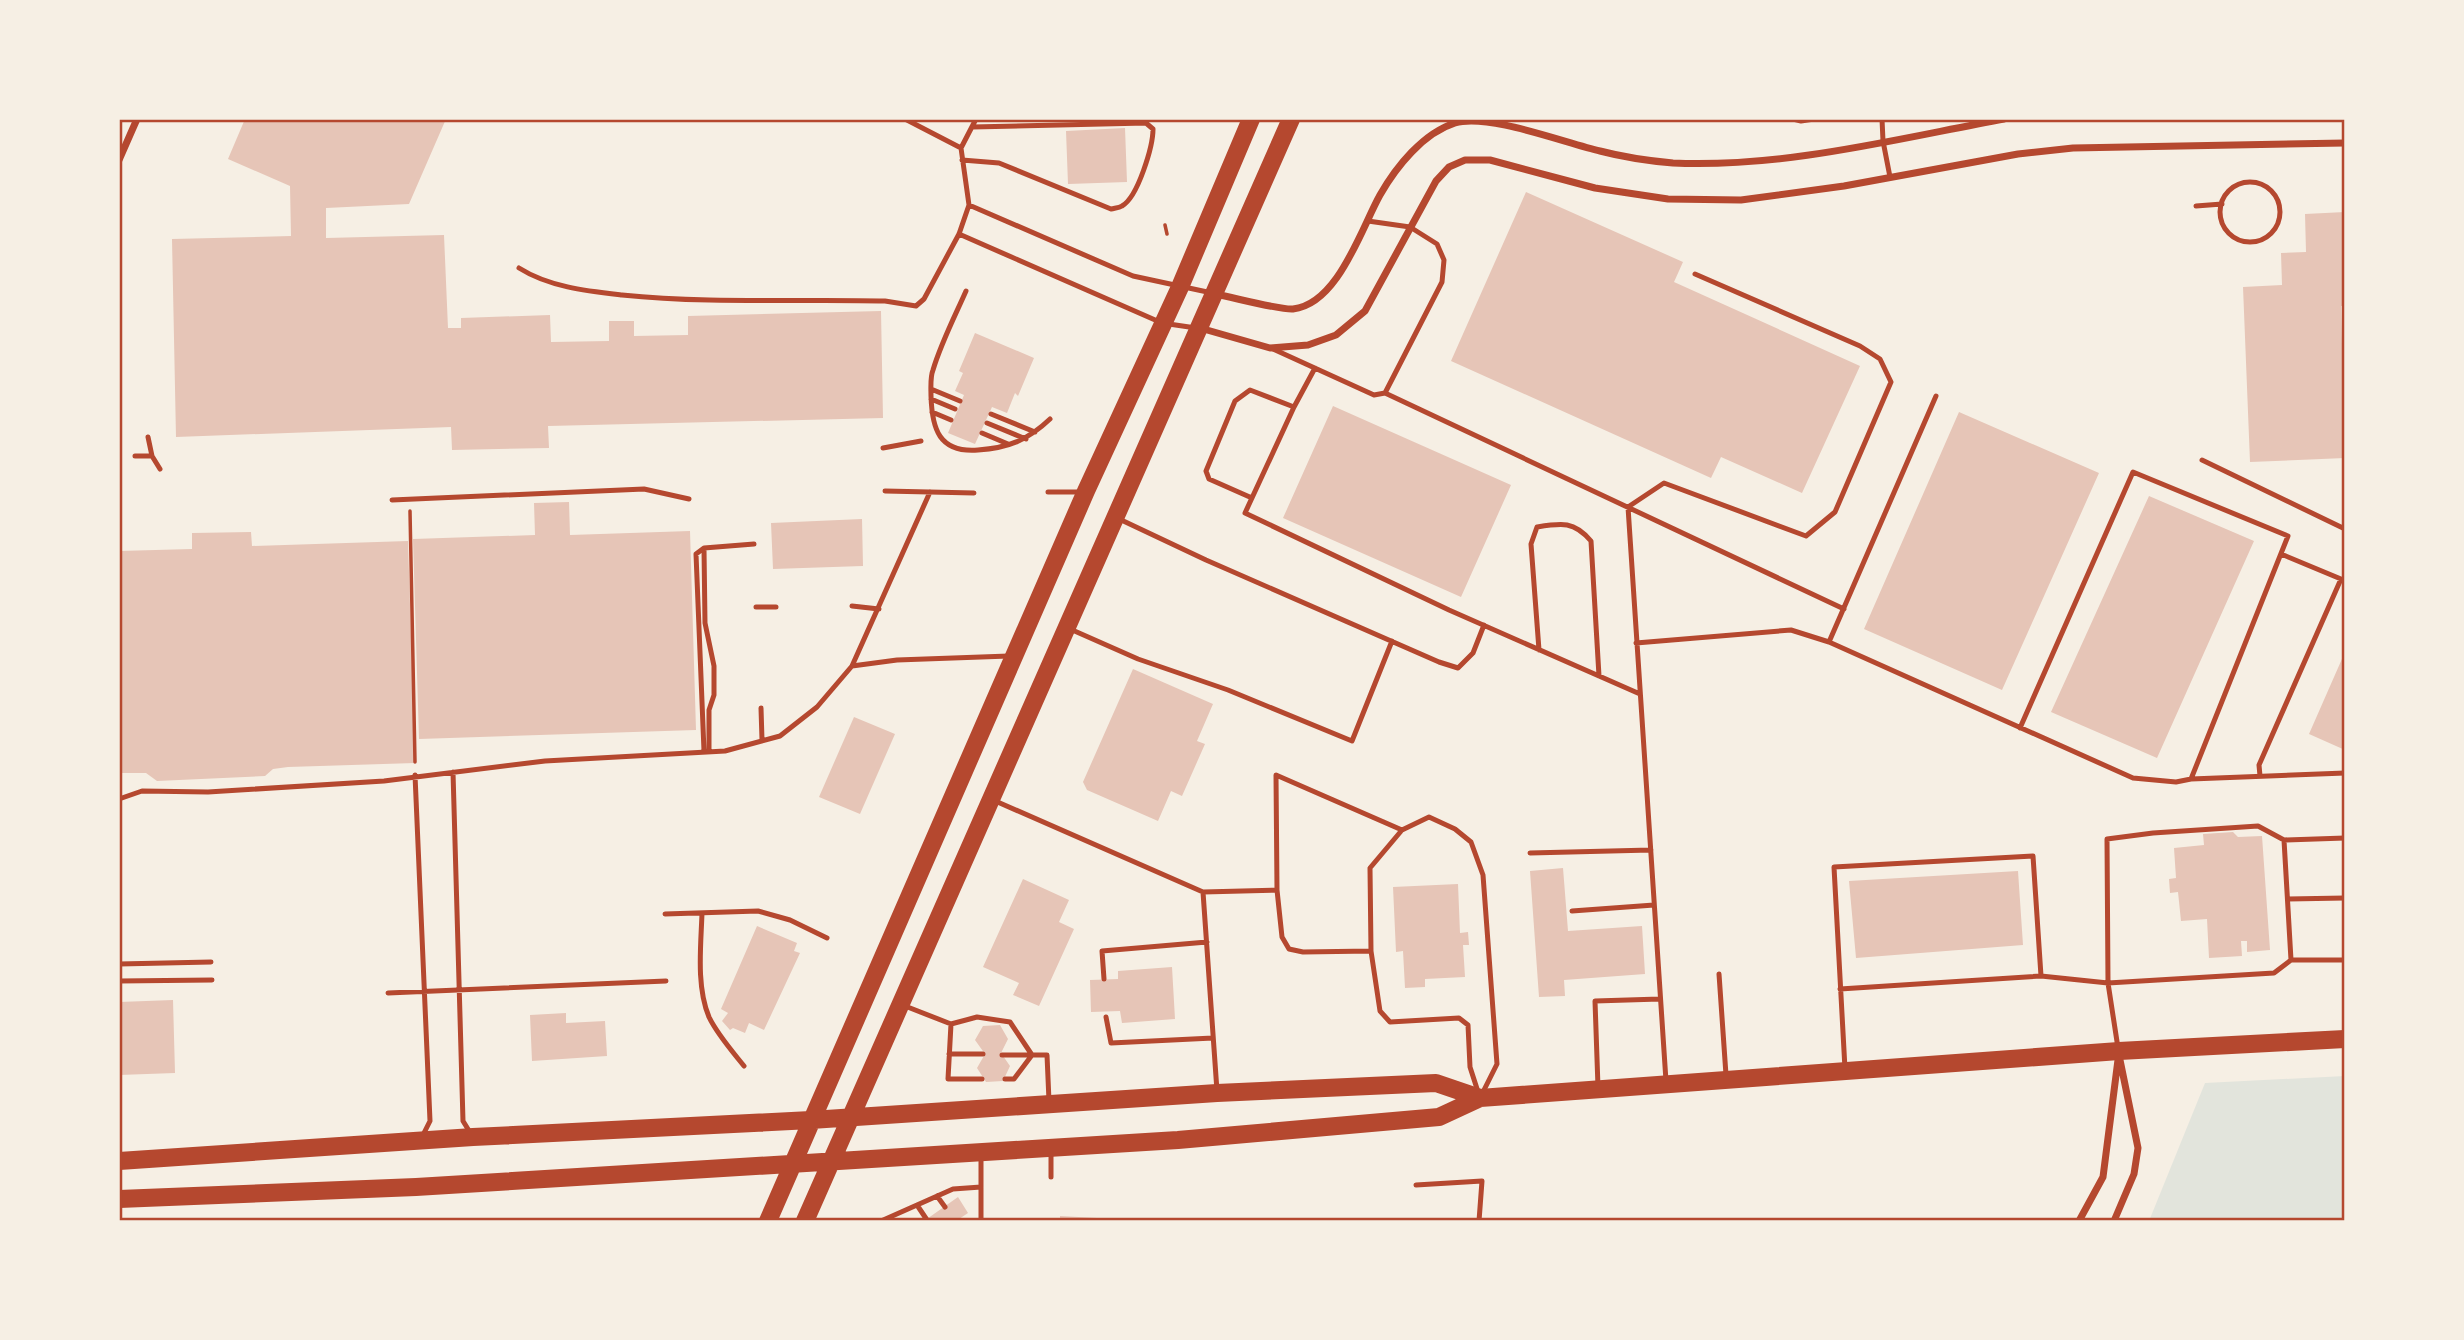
<svg xmlns="http://www.w3.org/2000/svg" width="2464" height="1340" font-family="Manrope,sans-serif">
  <style>
    .green { fill: #e2e4dc }
    .building { fill: #e6c5b7 }
    .lines { fill: none; stroke-linecap: round; stroke-linejoin: round }
    .path { stroke: #b5482f; stroke-width: 3.5 }
    .service { stroke: #b5482f; stroke-width: 5 }
    .minor { stroke: #b5482f; stroke-width: 7 }
    .primary { stroke: #b5482f; stroke-width: 18 }
    .neatline { fill: none; stroke: #b5482f; stroke-width: 2.5 }
  </style>
  <rect width="100%" height="100%" fill="#f6efe4"/>
  <path class="green" d="M2345,1076v145h-196l56,-138z"/>
  <path class="building" d="M245,119h201l-37,85 -83,4v30l118,-3 4,93h13v-10l89,-3 1,27 58,-1v-20h25v15l54,-1v-19l193,-5 2,107 -335,8 1,22 -97,2 -1,-23 -275,10 -4,-198 119,-3 -1,-50 -62,-27z
    M1125,128l2,54 -59,2 -2,-53z
    M1526,192l157,70 -9,20 186,84 -58,127 -81,-36 -10,21 -260,-117z
    M2345,212v94h-4l4,152 -95,4 -7,-175 39,-2 -1,-32 25,-1 -1,-38z
    M975,333l59,25 -16,38 -3,-3 -8,20 -15,-6 -17,37 -27,-11 16,-38 -9,-4 8,-18 -4,-2z
    M1333,406l178,79 -50,112 -178,-79z
    M1959,412l140,61 -97,217 -138,-61z
    M2149,496l105,45 -97,217 -106,-46z
    M569,502l1,33 120,-4 6,199 -277,9 -6,-200 122,-4 -1,-32z
    M862,519l1,47 -90,3 -2,-46z
    M251,532l1,14 156,-5 7,222 -127,4 -15,2 -8,7 -108,5 -11,-8h-27v-222l73,-2v-16z
    M2345,652v98l-36,-16z
    M1133,669l80,35 -16,37 8,3 -23,52 -11,-5 -13,30 -71,-31 -4,-8z
    M854,717l41,17 -35,80 -41,-17z
    M2233,832l5,5 24,-1 8,114 -23,2v-11h-6l1,15 -33,2 -2,-39 -26,2 -3,-29 -8,1 -1,-14 7,-1 -2,-30 30,-3 -1,-11z
    M1563,868l5,63 74,-5 3,48 -81,6 1,16 -26,1 -9,-126z
    M2018,871l5,74 -167,13 -7,-77z
    M1023,879l46,21 -10,22 15,7 -35,77 -26,-11 6,-12 -36,-16z
    M1458,884l2,49 8,-1 1,13h-6l2,32 -40,2v8l-20,1 -2,-37 -7,1 -3,-65z
    M757,926l40,17 -3,8 6,2 -36,77 -15,-7 -4,10 -12,-5 -3,2 -8,-9 6,-8 -7,-4z
    M1172,967l3,52 -53,4 -2,-12 -29,1 -1,-32 28,-1v-8z
    M173,1000l2,73 -56,2v-73z
    M566,1013v10l39,-2 2,35 -75,5 -2,-46z
    M1000,1025l8,14 -7,14 9,13 -7,15 -17,1 -9,-14 8,-14 -10,-14 8,-14z
    M958,1197l10,16 -12,8h-32z
    M1060,1216l37,2v3h-37z"/>
  <g class="lines">
    <path class="path" d="M1165,225l2,9
      M410,511l5,251"/>
    <path class="service" d="M1793,119l8,2 13,-2
      M1882,119l1,22 7,36
      M961,148l15,-29
      M962,160l37,3 112,46c4,-1 8,-1 11,-3 16,-9 31,-60 31,-77l-7,-6 -174,4
      M2220 212a30 30 0 1 1 60 0a30 30 0 1 1-60 0Z
      M969,205l164,71 79,17
      M2196,206l26,-2
      M959,234l203,89 34,5
      M519,268c30,19 68,23 103,27 87,9 175,4 263,6l31,5 8,-7 35,-65 10,-29 -8,-57 -56,-29
      M966,291c-11,25 -25,52 -33,79 -3,7 -2,18 -2,26 1,33 8,57 47,54 30,-2 50,-10 72,-31
      M1273,349l101,46 11,-2 57,-111 2,-22 -7,-16 -27,-17 -42,-6
      M1315,368l-21,39 -49,106 204,97 191,84
      M931,389l29,12
      M1385,393l459,216
      M931,399l24,10
      M932,412l19,8
      M991,414l44,18
      M987,423l39,16
      M982,433l26,11
      M148,437l4,19 8,13
      M883,448l38,-7
      M135,456h17
      M2202,460l143,69
      M885,491l89,2
      M1048,492h32
      M1252,498l-43,-19 -3,-8 29,-70 15,-11 44,17
      M392,500l252,-11 45,10
      M1117,518l89,42 233,102 19,6 15,-15 11,-28
      M704,549l1,74 9,43v29l-5,15v40
      M852,606l27,3
      M756,607h20
      M1070,629l68,30 90,31 124,51 40,-100
      M1829,642l107,-246
      M1636,643l155,-13 38,12 304,136 43,4 15,-3 97,-243 -155,-64 -113,256
      M1539,650l-8,-106 6,-17c25,-4 37,-6 54,14l8,135
      M852,666l78,-174
      M761,708l1,32
      M704,751l-8,-197 8,-6 50,-4
      M453,772l10,349 8,13
      M415,775l15,346 -8,16
      M2260,776l-1,-11 82,-186 -60,-25
      M2191,779l154,-6
      M119,799l23,-8 66,1 176,-11 161,-20 180,-10 55,-15 37,-29 35,-41 45,-6 112,-4
      M993,800l210,92 74,-2 5,47 7,12 14,3 68,-1
      M1429,817l26,12 16,13 12,33 14,189 -17,34 -10,-31 -2,-42 -9,-7 -69,4 -10,-11 -9,-60 -1,-83 32,-38z
      M2284,840l7,120
      M1530,853l121,-3
      M1277,890l-1,-115 126,55
      M1203,892l14,199
      M2288,899l57,-1
      M1572,911l82,-6
      M702,913c-1,32 -6,73 7,104 8,17 23,34 35,49
      M665,914l93,-3 32,9 37,18
      M119,964l92,-2
      M1719,974l7,101
      M1104,979l-2,-28 105,-9
      M119,981l93,-1
      M1840,989l201,-13 67,7 166,-10 17,-13h54
      M388,993l278,-12
      M905,1006l46,18 26,-7 33,5 22,33h15l2,46
      M1106,1017l5,26 102,-5
      M951,1024l-3,55h34
      M2118,1048l-10,-65 -1,-144 46,-6 105,-7 26,14 61,-2
      M949,1054h34
      M1002,1055h30
      M1845,1069l-11,-202 199,-11 8,120
      M1005,1079h9l18,-24
      M1666,1081l-38,-574 36,-24 142,53 29,-24 56,-130 -11,-23 -20,-13 -165,-72
      M1598,1087l-3,-86 65,-2
      M981,1155v66
      M1051,1177v-26
      M1416,1185l66,-4 -3,40
      M937,1196l8,11
      M917,1205l10,15
      M881,1221l72,-32 28,-2"/>
    <path class="minor" d="M119,160l18,-41
      M1215,294c17,3 64,16 78,15 45,-5 68,-80 87,-114 16,-28 43,-62 75,-72 33,-10 110,20 145,28 23,6 50,10 73,12 111,5 223,-24 331,-44
      M1200,328l70,20 38,-3 28,-10 29,-24 71,-130 13,-14 16,-7h25l105,28 73,11 73,1 103,-14 174,-32 55,-6 272,-5
      M2079,1221l24,-44 16,-125
      M2114,1221l20,-47 4,-26 -18,-88"/>
    <path class="primary" d="M119,1161l354,-24 338,-17 406,-27 219,-10 44,15
      M119,1199l297,-12 762,-47 261,-23 41,-19 639,-47 226,-12
      M768,1221l318,-730 94,-204 71,-168
      M805,1221l486,-1102"/>
  </g>
  <rect width="2464" height="1340" fill="none" stroke="#f6efe4" stroke-width="242"/>
  <rect x="121" y="121" width="2222" height="1098" class="neatline"/>
</svg>
